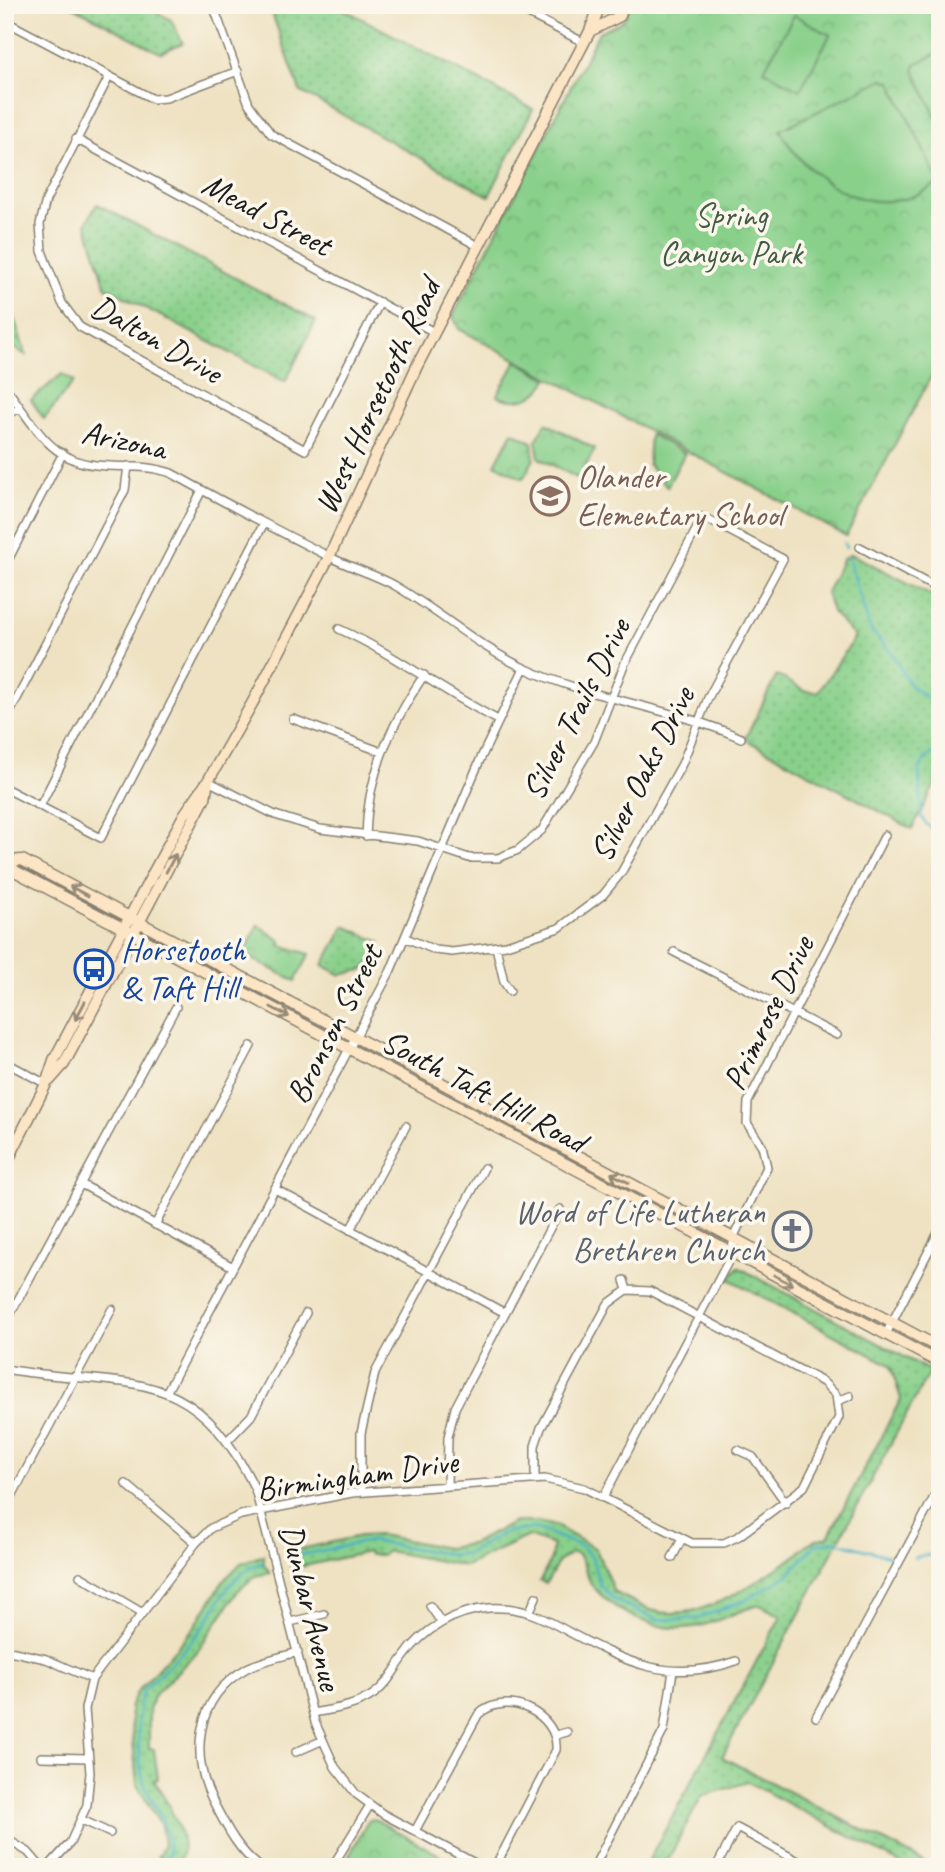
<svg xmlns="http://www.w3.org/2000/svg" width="945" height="1872" font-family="Caveat,sans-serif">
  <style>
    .grass { fill: url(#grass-dots); stroke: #527654; stroke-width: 2 }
    .park { fill: url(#park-crowns); stroke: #527654; stroke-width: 2 }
    .pitch { fill: #89d08b; stroke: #527654; stroke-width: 2 }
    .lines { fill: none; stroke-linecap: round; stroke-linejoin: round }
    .stream { stroke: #45afc4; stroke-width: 2.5 }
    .street-casing { stroke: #867f6f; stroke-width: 10 }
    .secondary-casing { stroke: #867f6f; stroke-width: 13 }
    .street { stroke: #fff; stroke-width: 7 }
    .secondary { stroke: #fce5c4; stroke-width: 10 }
    .oneway { stroke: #978b78 }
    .labels { text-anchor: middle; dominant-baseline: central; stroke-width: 7; stroke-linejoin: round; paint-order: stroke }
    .street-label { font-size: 33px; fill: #1c1c1c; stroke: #fbf7ec }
    .park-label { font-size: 33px; fill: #425b43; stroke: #fbf7ec }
    .education-label { font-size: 33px; fill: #785e54; stroke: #fbf7ec; text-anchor: start }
    .transit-label { font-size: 33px; fill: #164399; stroke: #fbf7ec; text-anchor: start }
    .worship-label { font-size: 33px; fill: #5b616d; stroke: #fbf7ec; text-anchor: end }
  </style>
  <defs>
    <pattern id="grass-dots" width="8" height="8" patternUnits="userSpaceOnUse" patternTransform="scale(1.75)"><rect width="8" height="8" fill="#89d08b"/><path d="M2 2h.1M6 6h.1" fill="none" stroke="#76b277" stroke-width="1.8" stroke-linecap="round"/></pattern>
    <pattern id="park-crowns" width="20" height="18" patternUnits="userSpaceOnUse" patternTransform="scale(1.75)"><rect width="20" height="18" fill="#89d08b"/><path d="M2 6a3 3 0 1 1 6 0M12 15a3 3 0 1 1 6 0" fill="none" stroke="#76b277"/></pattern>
  </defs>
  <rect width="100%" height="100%" fill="#fbf7ec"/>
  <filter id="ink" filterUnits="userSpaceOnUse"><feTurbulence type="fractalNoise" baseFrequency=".0143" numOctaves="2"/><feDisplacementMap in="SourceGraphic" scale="14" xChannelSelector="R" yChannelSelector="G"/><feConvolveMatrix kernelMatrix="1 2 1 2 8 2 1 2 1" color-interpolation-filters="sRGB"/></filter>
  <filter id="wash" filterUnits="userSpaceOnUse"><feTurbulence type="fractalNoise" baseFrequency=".00686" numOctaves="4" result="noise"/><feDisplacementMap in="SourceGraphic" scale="28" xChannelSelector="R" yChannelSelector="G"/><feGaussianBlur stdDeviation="1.57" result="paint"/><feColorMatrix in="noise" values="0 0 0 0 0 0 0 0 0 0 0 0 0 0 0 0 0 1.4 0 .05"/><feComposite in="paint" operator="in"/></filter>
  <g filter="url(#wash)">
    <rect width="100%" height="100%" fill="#efe2c2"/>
    <path class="grass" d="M70,5h74l27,15 12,23 -23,10z
      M269,5h67l197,104 -44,87 -189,-105z
      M97,204l219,117 -31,61 -179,-95 -20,-64z
      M5,290l21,65 -21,-12z
      M851,554l89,45v176l-28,54 -167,-90 32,-64 28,16 13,1 37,-55 -23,-25 -6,-20 17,-33z
      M345,926l35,16 -14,27 -25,6 -18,-10z
      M738,1267l192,104 -208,386 212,110h-27l-159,-85 -46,14 -38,71h-19l136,-251 -21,-11c-19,4 -37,15 -57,20 -39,11 -82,-8 -109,-37 -8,-9 -8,-24 -17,-34l-5,-1 -13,8 -13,23 -6,-3 11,-22 2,-14 -25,-9 -63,30 -78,-15 -5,4h-13l-1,-3 -77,17v-18l69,-15 20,-1 67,13 24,-4 44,-22h23l18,4 40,23 18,43c11,5 23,12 34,17 49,17 101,-23 140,-48 21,-13 10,-18 40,-24l73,-138 -11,-34 -161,-86z
      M264,1555v9l6,9 -15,3 -17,15 -41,61 -44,44 -4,15v37l5,1 4,30 -4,1c12,22 42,63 22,87h-27l5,-3 10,-19 -3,-19 -24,-41 -7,-77 7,-16 56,-63 31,-49 17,-17z"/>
    <path class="park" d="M629,5h311v355l-94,176 -387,-207 -6,-13 146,-284c15,-8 29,-8 30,-27z
      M62,374l12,7 -30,38 -13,-19z
      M546,423l49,26 -16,30 -40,-21 -3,-17z
      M513,432l19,10 2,17 -11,20 -28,-15z
      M258,925l23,16 -1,4 30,9 -15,27 -52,-27z
      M373,1819l5,2 83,46h-118l25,-46z"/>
    <path class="pitch" d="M794,15l36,20 -30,55 -36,-20z
      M940,52v73l-26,-55 3,-7z
      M883,79l8,3 48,101c-11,5 -23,14 -35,16 -52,12 -101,-27 -124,-69z
      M516,361l32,18c-10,20 -31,26 -51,17z
      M650,434l35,19 -18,34 -19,-23z"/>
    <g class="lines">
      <path class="stream" d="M844,543l2,5
        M848,557l22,72 21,23 19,33 30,23
        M940,748l-15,11 -6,12 3,47 5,7 13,8
        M291,1557l79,-16 85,14 14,-2 34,-20 32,-5 48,19 9,11 8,27 13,14 44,21 43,-2 47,-19 40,-23 28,-31 19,-4 61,17
        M914,1558l10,-3 16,2
        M158,1867l11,-13c1,-30 -15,-45 -25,-71 -6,-19 -9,-76 0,-93 19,-20 42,-40 59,-63 20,-29 24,-51 61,-65"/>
    </g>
  </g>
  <g filter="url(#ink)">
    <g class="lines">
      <g class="street-casing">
        <path id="street" d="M213,5l36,99 22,30 207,112
          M511,5l72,37
          M5,21l148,78 13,-1 72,-27
          M109,77l-63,123 -6,24 2,27 20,52 18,24 225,123 75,-148
          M76,139l358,193
          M5,387c26,32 43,74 91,78 25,3 50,-1 75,8 51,28 103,56 155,82 22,12 46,18 68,30 45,26 83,61 130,83 69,32 147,39 217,70
          M5,415l14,-6
          M860,547l80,43
          M5,566l58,-113
          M339,629c56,25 104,63 159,91
          M293,719l89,33
          M5,722l120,-232 3,-24
          M208,781l67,34 45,14 98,12 51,17h29l20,-8 24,-20 52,-88 30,-77 79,-148 80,42 -75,139 -26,66 -61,109 -18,22 -44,33 -53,17 -54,7 -17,-2 -29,-12
          M5,788l96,50 163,-315
          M40,806l162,-316
          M366,836c1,-61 25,-111 58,-161
          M496,947l8,35 6,9
          M674,952l163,83
          M5,1062l41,22
          M81,1184l152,83
          M275,1189l230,124
          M155,1225l96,-179
          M350,1230l56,-104
          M624,1280l3,10
          M5,1324l171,-317
          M886,1334l54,-105
          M5,1369c120,21 186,-11 250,120l60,233 20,45 21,27 27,20 99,53
          M166,1393l224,-421 90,-212 44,-92
          M838,1401l12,-5
          M228,1440l23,-24 55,-103
          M738,1450l15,7 33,46
          M126,1484l70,59
          M447,1486l1,-49 7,-29 105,-199
          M361,1492v-59l14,-60 109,-205
          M603,1498l127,-240 5,-24 32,-67 -5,-21 -15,-23 1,-21 137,-267
          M5,1509l107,-200
          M672,1558l10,-19
          M80,1576l61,36
          M430,1606l11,16
          M530,1611l6,-14
          M290,1622l34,-8
          M5,1650l41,9 46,20
          M313,1713c21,-4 42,-6 61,-19 14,-10 20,-24 30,-37 19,-28 51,-46 85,-49 32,-2 53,9 80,24 58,31 101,52 167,29
          M816,1717l124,-231
          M556,1735l11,-3
          M296,1752l25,-11
          M41,1757l47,1
          M82,1820l28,13
          M415,1831l63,-116c27,-26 81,-2 78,35l-61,117
          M5,1838l23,14 13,15
          M48,1867l22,-24 17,-38 3,-32 -5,-64 7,-30 104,-136 15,-15 30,-13 111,-22 193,-14 39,9 108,55h32l15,-7 65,-49 35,-70 -3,-22 -13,-13 -173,-91 -23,-1 -19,14 -67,124 -6,18v33
          M260,1867c-21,-16 -32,-37 -44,-60 -27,-49 -22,-109 31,-139 16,-8 34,-11 51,-16
          M332,1867l38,-62
          M594,1867l70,-137 9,-59
          M716,1867l21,-39 72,39"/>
      </g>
      <g class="secondary-casing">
        <path id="secondary" d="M590,31l30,-15 3,-11
          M5,859l10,12 925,492
          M9,861l13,-1 918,488
          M49,1081l15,-17 141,-266 3,-17
          M5,1166l41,-82 8,-24 46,-87 84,-158 24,-34 46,-81 75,-143 88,-191 173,-335 10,-26"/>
      </g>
      <use href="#street" class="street"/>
      <use href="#secondary" class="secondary"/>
    </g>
    <defs><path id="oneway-shaft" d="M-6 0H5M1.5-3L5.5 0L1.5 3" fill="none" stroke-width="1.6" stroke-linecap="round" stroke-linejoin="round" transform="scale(1.75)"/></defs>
    <g class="oneway">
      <use href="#oneway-shaft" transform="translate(171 863) rotate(-62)"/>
      <use href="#oneway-shaft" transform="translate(79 891) rotate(-152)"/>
      <use href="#oneway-shaft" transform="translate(80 1011) rotate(118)"/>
      <use href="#oneway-shaft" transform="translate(280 1012) rotate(28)"/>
      <use href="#oneway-shaft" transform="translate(620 1178) rotate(-152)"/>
      <use href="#oneway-shaft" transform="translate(783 1280) rotate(28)"/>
    </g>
  </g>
  <defs>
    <g id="school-ring" transform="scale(2.0125)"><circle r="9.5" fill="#fbf7ec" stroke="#8d6e63" stroke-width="1.5"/><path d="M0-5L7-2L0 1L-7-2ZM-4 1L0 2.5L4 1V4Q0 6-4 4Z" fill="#8d6e63"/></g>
    <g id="bus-ring" transform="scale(2.0125)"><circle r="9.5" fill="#fbf7ec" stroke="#1a4fb4" stroke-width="1.5"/><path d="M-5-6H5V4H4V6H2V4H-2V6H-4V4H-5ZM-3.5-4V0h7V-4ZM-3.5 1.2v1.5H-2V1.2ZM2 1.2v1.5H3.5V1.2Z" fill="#1a4fb4"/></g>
    <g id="church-ring" transform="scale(2.0125)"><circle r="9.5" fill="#fbf7ec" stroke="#6b7280" stroke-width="1.5"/><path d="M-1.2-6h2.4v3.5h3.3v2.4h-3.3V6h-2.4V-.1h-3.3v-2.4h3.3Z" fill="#6b7280"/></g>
  </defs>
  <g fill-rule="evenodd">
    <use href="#school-ring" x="550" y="496"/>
    <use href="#bus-ring" x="94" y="969"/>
    <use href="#church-ring" x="792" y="1231"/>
  </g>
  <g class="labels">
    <g class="street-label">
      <text transform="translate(267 214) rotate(28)">Mead Street</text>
      <text transform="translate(157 339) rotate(30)">Dalton Drive</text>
      <text transform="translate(377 396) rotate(-65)">West Horsetooth Road</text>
      <text transform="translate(124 440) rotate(12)">Arizona</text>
      <text transform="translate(576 709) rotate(-63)">Silver Trails Drive</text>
      <text transform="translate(642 774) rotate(-63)">Silver Oaks Drive</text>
      <text transform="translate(768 1013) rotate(-64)">Primrose Drive</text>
      <text transform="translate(334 1024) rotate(-63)">Bronson Street</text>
      <text transform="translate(484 1091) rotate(28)">South Taft Hill Road</text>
      <text transform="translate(357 1475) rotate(-8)">Birmingham Drive</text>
      <text transform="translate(311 1607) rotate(76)">Dunbar Avenue</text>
    </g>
    <g class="park-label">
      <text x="731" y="215">Spring<tspan x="731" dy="38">Canyon Park</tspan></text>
    </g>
    <g class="education-label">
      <text x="577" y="477">Olander<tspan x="577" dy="38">Elementary School</tspan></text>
    </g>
    <g class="transit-label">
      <text x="121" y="950">Horsetooth<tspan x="121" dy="38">&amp; Taft Hill</tspan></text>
    </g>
    <g class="worship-label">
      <text x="765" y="1212">Word of Life Lutheran<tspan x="765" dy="38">Brethren Church</tspan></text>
    </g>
  </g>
  <rect width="945" height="1872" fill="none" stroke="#fbf7ec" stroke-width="28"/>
</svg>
